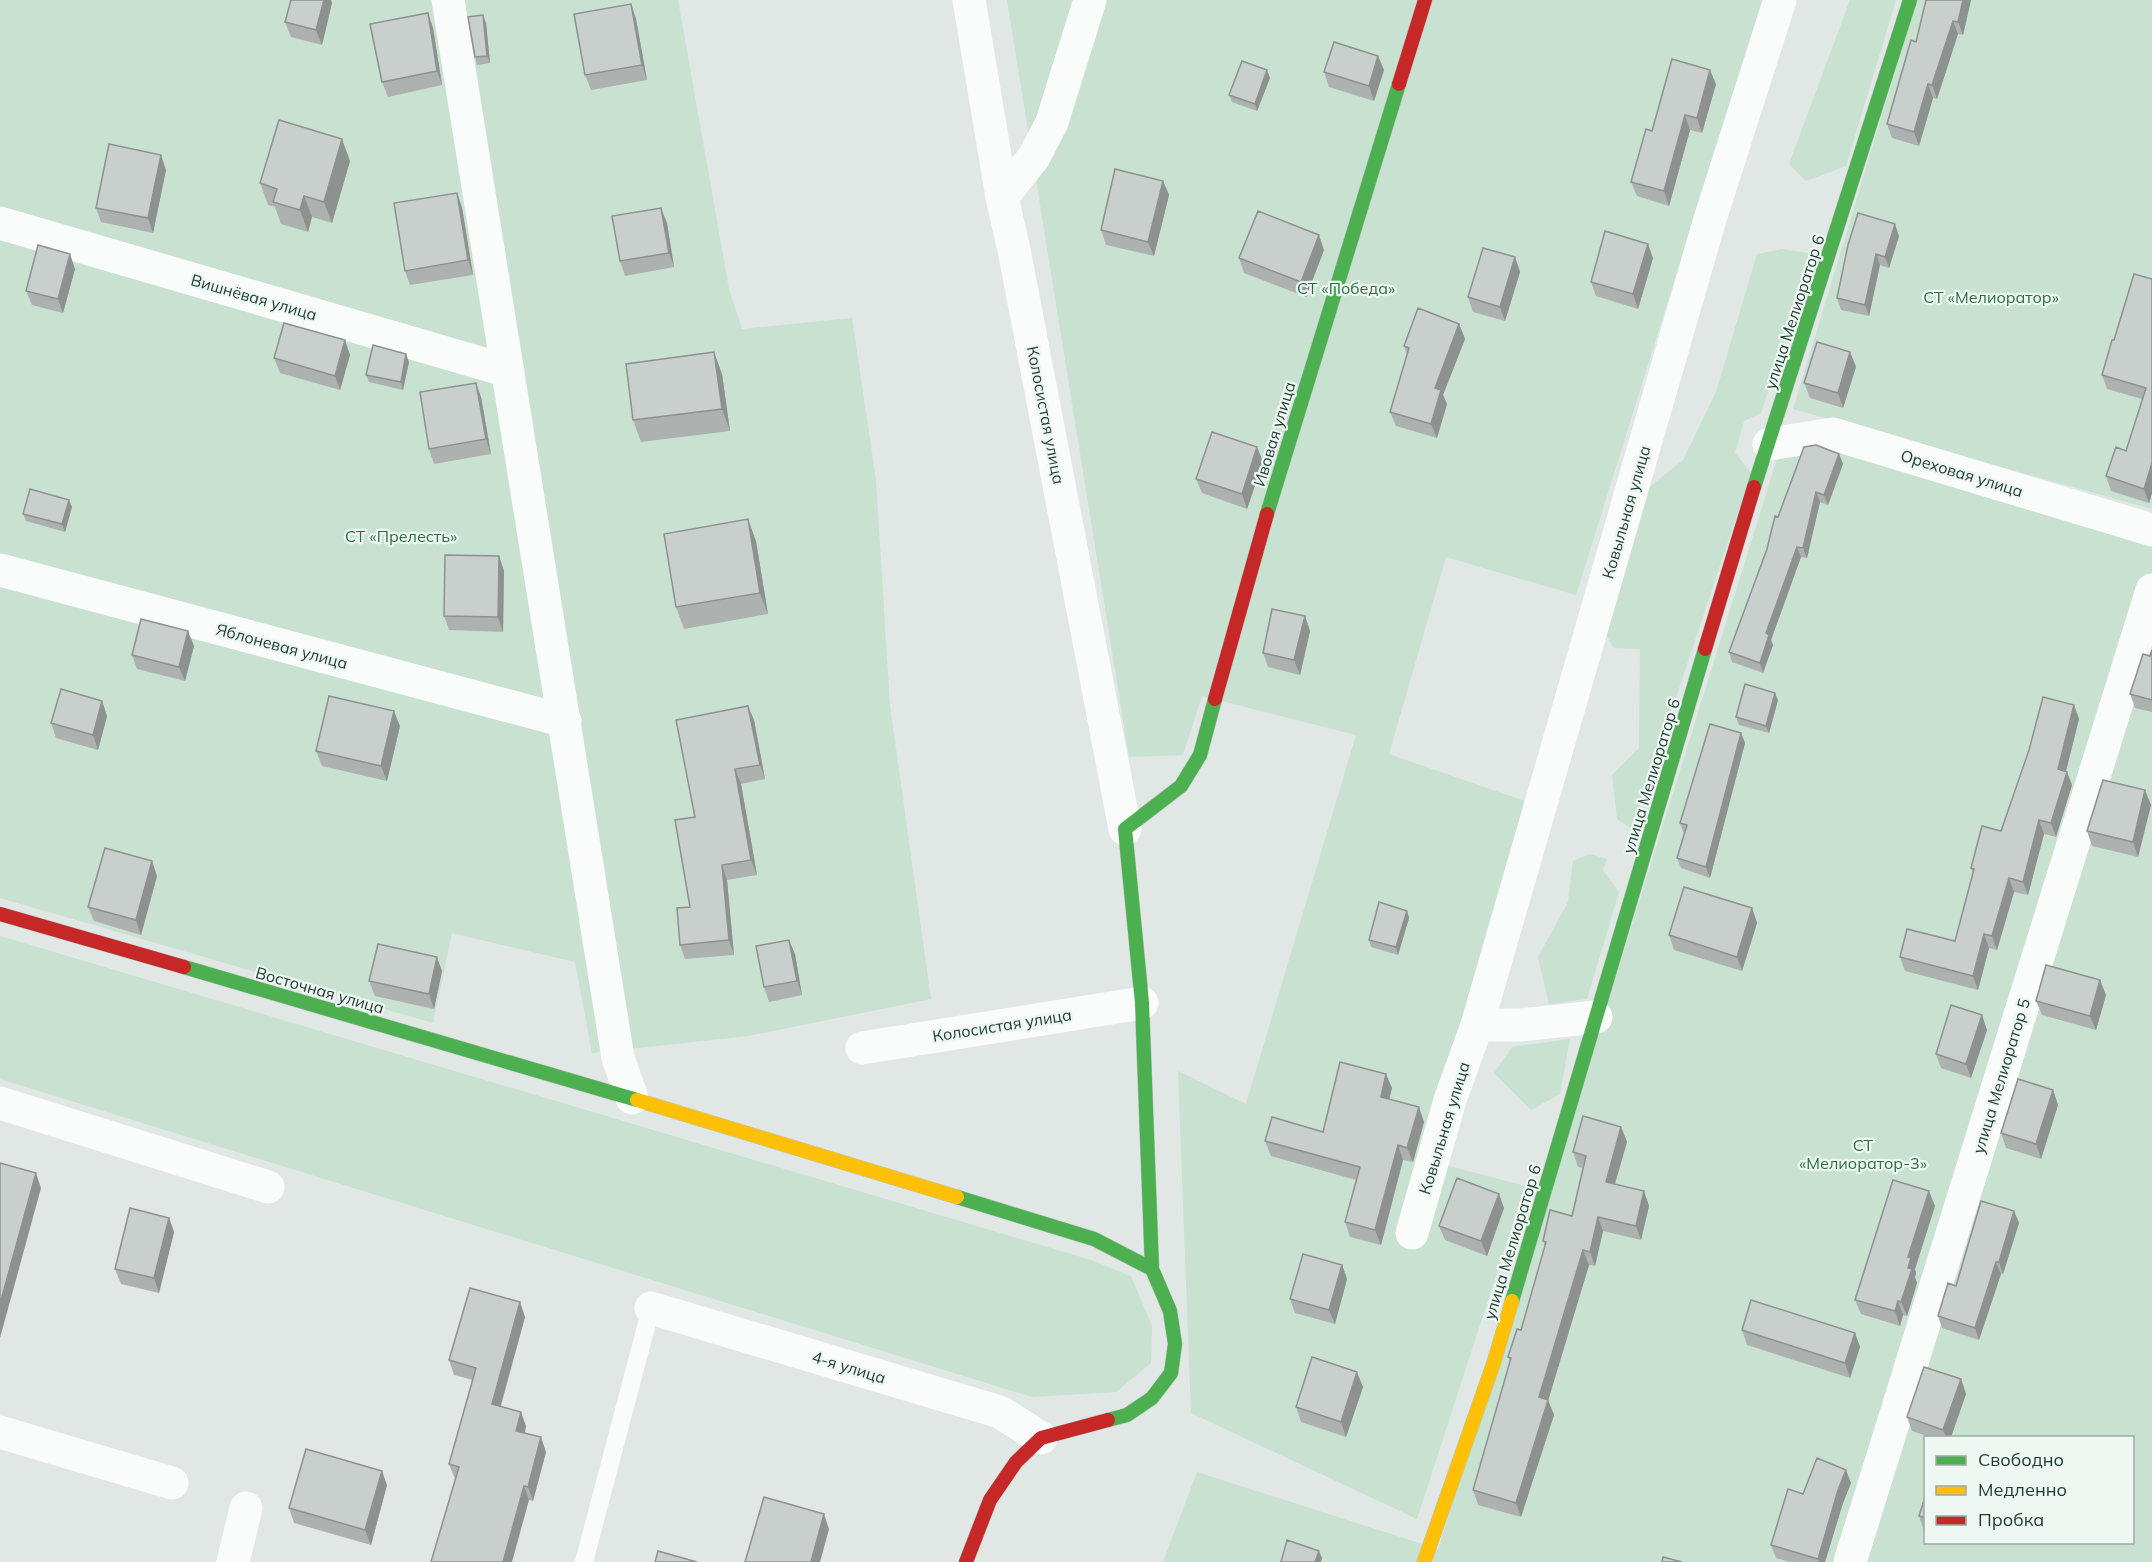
<svg xmlns="http://www.w3.org/2000/svg" width="2152" height="1562" font-family="Mulish,sans-serif">
  <style>
    .green { fill: #c8e1d0; fill-rule: evenodd }
    .lines { fill: none; stroke-linecap: round; stroke-linejoin: round }
    .fast-casing { stroke: #b9c4bf; stroke-width: 15 }
    .slow-casing { stroke: #b9c4bf; stroke-width: 15 }
    .jam-casing { stroke: #b9c4bf; stroke-width: 15 }
    .lane { stroke: #fafbfb; stroke-width: 18 }
    .street { stroke: #fafbfb; stroke-width: 33 }
    .fast { stroke: #4caf50; stroke-width: 14 }
    .slow { stroke: #ffc107; stroke-width: 14 }
    .jam { stroke: #c62828; stroke-width: 14 }
    .wall { fill: #adb2b0 }
    .shaded-wall { fill: #8d9190 }
    .building { fill: #c9cfcd; stroke: #8d9190; stroke-width: 1.5 }
    .labels { text-anchor: middle; dominant-baseline: central; stroke-width: 4.5; stroke-linejoin: round; paint-order: stroke }
    .park-label { font-size: 16px; fill: #287145; stroke: #eef7f2 }
    .street-label { font-size: 16px; fill: #1f3a33; stroke: #eef7f2 }
  </style>
  <rect width="100%" height="100%" fill="#e0e7e4"/>
  <path class="green" d="M0,0h678l51,289 13,40 110,-11 24,162 14,226 41,293 -183,37 -156,17 -17,-91 -123,-29 -19,90 -433,-125z
    M1007,0h755l-186,595 -130,-38 -57,197 141,49 -107,356 102,27 -108,333 -226,-106 -13,-342 68,33 110,-369 -154,-39 -19,59 -54,2z
    M1850,0h46l-50,166 -40,15 -17,-17z
    M1917,0h235v509l-359,-100z
    M1782,249l32,5 -53,159 -17,8 -9,32 16,20 -119,356 -15,-10 -5,-44 27,-27 1,-99 -26,-1 -9,-15 37,-140 41,-33 33,-68 41,-138z
    M1785,433l367,108v1021h-989l34,-90 241,77zM1926,1438h206v104h-206z
    M1590,854l17,5 -4,11 16,22 -32,107 -38,5 -11,-47 30,-55 5,-41z
    M0,936l1091,324 40,16 21,50 -1,37 -35,29 -84,5 -1032,-318z
    M1570,1039l-10,55 -29,16 -37,-37 18,-26z"/>
  <g class="lines">
    <g class="fast-casing">
      <path id="fast" d="M1754,487l156,-487
        M1267,514l132,-430
        M184,967l453,133
        M957,1197l137,42 58,30 18,42 5,33 -4,29 -19,25 -25,17 -19,5
        M1152,1269l-10,-266 -17,-174 56,-43 19,-31 15,-56
        M1512,1301l193,-652"/>
    </g>
    <g class="slow-casing">
      <path id="slow" d="M637,1100l320,97
        M1424,1562l70,-200 18,-61"/>
    </g>
    <g class="jam-casing">
      <path id="jam" d="M1399,84l26,-84
        M1705,649l49,-162
        M1215,699l52,-185
        M0,914l184,53
        M966,1562l24,-62 26,-38 25,-24 67,-18"/>
    </g>
    <path class="lane" d="M584,1562l67,-254"/>
    <path class="street" d="M448,0l170,1058 14,40
      M969,0l33,197 12,53 111,579
      M1002,197l32,-40 18,-35 38,-122
      M0,223l508,148
      M1769,444l64,-10 319,96
      M0,570l565,151
      M1477,1025l233,-806 70,-219
      M862,1048l280,-45
      M0,1103l268,84
      M1412,1233l38,-133 27,-75h43l76,-8
      M651,1308l349,104 41,26
      M0,1432l172,51
      M233,1562l13,-54
      M1850,1562l302,-972"/>
    <use href="#fast" class="fast"/>
    <use href="#slow" class="slow"/>
    <use href="#jam" class="jam"/>
  </g>
  <path class="wall" d="M1926,0h45l-8,35 -5,-1 -21,65 -4,-1 -14,48 -27,-8 -5,-14 29,-82z
    M332,3l-10,42 -31,-8 -6,-15z
    M631,4l5,15 11,61 -56,10 -6,-15z
    M486,23l4,40 -13,2 -2,-8z
    M433,28l9,57 -54,12 -6,-15z
    M1378,56l6,14 -10,31 -45,-14 -5,-15z
    M1270,78l-13,33 -25,-9 -3,-7z
    M1716,84l-14,49 -12,-3 -21,76 -32,-10 -6,-14 21,-51z
    M350,161l-18,62 -20,-6 -4,15 -27,-8 -6,-17 -7,-2 -8,-22z
    M166,170l-13,63 -52,-11 -5,-14z
    M1163,181l6,14 -15,61 -48,-11 -5,-15z
    M457,193l5,15 11,67 -63,10 -5,-14z
    M1858,213l41,23 -10,32 -9,-3 -11,51 -28,-6 -4,-12z
    M667,223l7,44 -49,9 -5,-15z
    M1324,250l-18,47 -62,-24 -5,-15z
    M1515,257l5,15 -15,49 -32,-9 -5,-15z
    M1653,258l-15,51 -42,-13 -5,-14z
    M75,269l-12,44 -31,-8 -6,-14z
    M2152,279v214l-3,10 -38,-12 -5,-15 20,-25 16,-52 -35,-10 -5,-14 12,-35z
    M1459,324l6,15 -22,56 4,9 -10,34 -41,-12 -6,-14 17,-57 -3,-9z
    M1850,352l6,15 -13,41 -33,-10 -6,-15z
    M350,355l-10,35 -60,-17 -6,-15z
    M409,362l-6,28 -34,-8 -3,-7z
    M722,374l8,57 -89,11 -8,-22z
    M481,397l10,57 -57,10 -5,-15z
    M1257,447l6,15 -16,47 -45,-16 -6,-14z
    M1839,454l4,10 -15,41 -8,-3 -13,56 -6,-1 -30,83 2,5 -10,28 -31,-11 -3,-10 38,-103z
    M69,500l3,7 -7,25 -39,-11 -3,-7z
    M756,541l12,73 -84,15 -8,-22z
    M499,556l5,15 -1,61 -54,-2 -5,-14z
    M1305,616l5,15 -10,44 -32,-8 -5,-14z
    M194,646l-9,35 -48,-12 -5,-14z
    M2152,650v62l-17,-4 -5,-14 20,-38z
    M1778,700l-9,33 -30,-8 -3,-8z
    M102,701l5,15 -9,34 -42,-12 -5,-15z
    M2074,705l5,14 -13,52 6,14 -16,52 -12,-3 -16,61 -14,-3 -17,58 -8,-2 -11,42 -73,-19 -5,-14 55,-16 18,-68 -2,-5 30,-37z
    M754,720l11,59 -24,5 16,91 -30,5 7,75 -49,4 -5,-14 10,-38 5,-90z
    M400,726l-13,55 -65,-15 -6,-15z
    M1741,733l4,10 -35,135 -29,-10 -4,-10 7,-24 -4,-11z
    M2145,790l6,15 -13,52 -46,-11 -5,-15z
    M157,876l-16,59 -47,-14 -6,-14z
    M1752,908l5,15 -15,48 -68,-21 -5,-15z
    M1407,911l2,7 -11,37 -27,-8 -2,-7z
    M795,954l7,41 -33,7 -5,-15z
    M442,971l-8,38 -59,-13 -6,-15z
    M2106,995l-10,35 -54,-15 -6,-14z
    M1987,1030l-16,48 -30,-10 -5,-14z
    M1392,1088l-3,11 35,23 -11,40 -10,-2 -22,85 -31,-8 -5,-15 11,-42 -85,-24 -6,-15 58,-9z
    M2053,1090l5,15 -17,54 -35,-11 -5,-15z
    M1621,1127l6,15 -12,42 29,7 5,15 -8,34 -38,-9 -8,35 -6,-1 -41,135 6,15 -33,102 -43,-12 -5,-15 37,-129 -2,-4 13,-27 24,-84 -2,-5 29,-25 11,-48 -5,-1 -5,-15z
    M1935,1206l-20,63 1,4 -1,4 2,6 -10,33 -4,-1 -3,11 -39,-12 -6,-14z
    M1504,1208l-17,48 -42,-16 -6,-14z
    M2014,1211l5,12 -16,51h-2l-22,66 -37,-12 -4,-12z
    M169,1218l5,14 -15,61 -38,-9 -6,-15z
    M1342,1265l5,14 -12,45 -40,-11 -5,-14z
    M525,1317l-24,89 25,20 -1,7 21,19 -13,49 -78,-22 -6,-15 24,-84 -19,-5 -5,-15z
    M1742,1330l113,3 5,14 -10,31 -103,-33z
    M1961,1379l5,15 -15,43h-21l-18,-6 -5,-14z
    M1363,1387l-17,50 -45,-15 -5,-15z
    M1851,1483l-8,20 -18,59h-35l-14,-4 -5,-13 32,-51z
    M387,1485l-16,60 -77,-22 -5,-15z
    M1926,1494v37h-2l-5,-15z"/>
  <path class="shaded-wall" d="M324,0h7l1,3 -10,42 -6,-15z
    M1963,0h8l-8,35 -5,-13z
    M631,4l5,15 11,61 -5,-15z
    M428,13l5,15 9,57 -5,-14z
    M483,15l3,8 4,40 -3,-7z
    M1953,21l5,13 -21,65 -5,-14z
    M1378,56l6,14 -10,31 -5,-15z
    M1267,70l3,8 -13,33 -2,-7z
    M1710,70l6,14 -14,49 -5,-15z
    M1928,84l5,14 -14,48 -5,-14z
    M1685,115l5,15 -21,76 -5,-15z
    M342,139l8,22 -18,62 -8,-21z
    M161,155l5,15 -13,63 -5,-15z
    M1163,181l6,14 -15,61 -6,-14z
    M457,193l5,15 11,67 -5,-15z
    M304,196l8,21 -4,15 -8,-22z
    M661,208l6,15 7,44 -5,-14z
    M1895,224l4,12 -10,32 -4,-11z
    M1319,235l5,15 -18,47 -5,-15z
    M1648,244l5,14 -15,51 -5,-15z
    M70,254l5,15 -12,44 -5,-14z
    M1876,254l4,11 -11,51 -4,-11z
    M1515,257l5,15 -15,49 -5,-14z
    M1459,324l6,15 -22,56 4,9 -10,34 -6,-14 4,-36z
    M345,340l5,15 -10,35 -5,-14z
    M714,352l8,22 8,57 -8,-22z
    M1850,352l6,15 -13,41 -5,-15z
    M406,354l3,8 -6,28 -2,-8z
    M476,383l5,14 10,57 -5,-15z
    M1257,447l6,15 -16,47 -5,-15z
    M1839,454l4,10 -15,41 -4,-10z
    M2152,463v30l-3,10 -5,-14z
    M1816,492l4,10 -13,56 -4,-10z
    M69,500l3,7 -7,25 -3,-8z
    M748,519l8,22 12,73 -8,-21z
    M1797,547l4,10 -30,83 2,5 -10,28 -3,-10 6,-30z
    M499,556l5,15 -1,61 -5,-15z
    M1305,616l5,15 -10,44 -6,-15z
    M188,631l6,15 -9,35 -6,-14z
    M1775,693l3,7 -9,33 -3,-7z
    M102,701l5,15 -9,34 -5,-15z
    M2074,705l5,14 -16,64 -5,-14z
    M748,706l6,14 11,59 -5,-14z
    M394,711l6,15 -13,55 -6,-15z
    M1741,733l4,10 -35,135 -4,-11z
    M735,769l6,15 16,91 -6,-15z
    M2067,772l5,13 -16,52 -5,-14z
    M2145,790l6,15 -13,52 -5,-15z
    M2039,820l5,14 -16,61 -5,-13z
    M152,861l5,15 -16,59 -5,-15z
    M722,865l5,15 7,75 -5,-15z
    M2009,878l5,14 -17,58 -5,-14z
    M1752,908l5,15 -15,48 -5,-14z
    M1407,911l2,7 -11,37 -2,-8z
    M1984,934l5,14 -11,42 -5,-14z
    M789,940l6,14 7,41 -5,-14z
    M437,957l5,14 -8,38 -5,-15z
    M2100,980l6,15 -10,35 -6,-14z
    M1982,1015l5,15 -16,48 -5,-14z
    M1386,1074l6,14 -6,24 -5,-15z
    M2053,1090l5,15 -17,54 -5,-15z
    M1419,1107l5,15 -11,40 -6,-14z
    M1621,1127l6,15 -16,55 -5,-15z
    M1398,1145l5,15 -22,85 -6,-15z
    M36,1173l5,15 -41,150v-34z
    M1644,1191l5,15 -8,34 -5,-14z
    M1929,1191l6,15 -20,63 1,4 -1,4 2,6 -10,33 -6,-14 7,-45z
    M1499,1194l5,14 -17,48 -6,-15z
    M2014,1211l5,12 -16,51 -4,-12z
    M1598,1217l5,14 -8,35 -5,-14z
    M169,1218l5,14 -15,61 -5,-15z
    M1583,1250l6,15 -44,146 3,-11 6,15 -33,102 -5,-14 23,-106z
    M1996,1262l5,12 -22,66 -4,-12z
    M1342,1265l5,14 -12,45 -6,-14z
    M1898,1301l5,14 -3,11 -5,-15z
    M520,1302l5,15 -28,101 -5,-14z
    M1855,1333l5,14 -10,31 -5,-15z
    M1357,1372l6,15 -17,50 -5,-15z
    M1961,1379l5,15 -15,43h-5l-3,-7z
    M521,1412l5,14 -4,19 -6,-14z
    M541,1437l5,15 -13,49 -5,-14z
    M1846,1470l5,13 -8,20 -18,59h-6l-1,-3 20,-69z
    M382,1471l5,14 -16,60 -6,-15z
    M524,1486l5,14 -17,62h-9z
    M824,1514l5,15 -9,33h-9z
    M1319,1551l3,7 -1,4h-6z"/>
  <path class="building" d="M291,0h33l-8,30 -31,-8z
    M1926,0h37l-5,22 -5,-1 -21,64 -4,-1 -14,48 -27,-8 24,-84 5,2z
    M631,4l11,61 -57,10 -11,-61z
    M428,13l9,58 -55,11 -12,-58z
    M483,15l4,41 -12,1 -7,-40z
    M1334,42l44,14 -9,30 -45,-14z
    M1672,59l38,11 -13,48 -12,-3 -21,76 -33,-9 15,-53 6,2z
    M1242,61l25,9 -12,34 -26,-9z
    M279,120l63,19 -18,63 -20,-6 -4,14 -27,-8 4,-13 -17,-6z
    M109,144l52,11 -13,63 -52,-10z
    M1115,169l48,12 -15,61 -47,-12z
    M457,193l11,67 -63,11 -11,-68z
    M661,208l8,45 -49,8 -8,-45z
    M1258,211l61,24 -18,47 -62,-24z
    M1858,213l37,11 -10,33 -9,-3 -11,51 -28,-7 11,-53z
    M1605,231l43,13 -15,50 -42,-12z
    M38,245l32,9 -12,45 -32,-8z
    M1483,248l32,9 -15,50 -32,-10z
    M2134,274l18,5v184l-8,26 -38,-13 10,-29 10,4 20,-63 -44,-13 10,-35h2z
    M1418,308l41,16 -24,64 6,2 -10,34 -41,-12 19,-64 -5,-2z
    M284,323l61,17 -10,36 -61,-18z
    M1817,342l33,10 -12,41 -34,-10z
    M373,345l33,9 -5,28 -35,-7z
    M714,352l8,57 -89,11 -7,-56z
    M476,383l10,56 -57,10 -9,-57z
    M1212,432l45,15 -15,47 -46,-15z
    M1816,445l23,9 -15,41 -8,-3 -13,56 -6,-1 -31,86 3,2 -9,28 -31,-11 38,-103 8,-33 3,1 26,-70z
    M30,489l39,11 -7,24 -39,-10z
    M748,519l12,74 -84,14 -12,-73z
    M445,555l54,1 -1,61 -54,-1z
    M1272,609l33,7 -11,44 -31,-7z
    M141,619l47,12 -9,36 -47,-12z
    M2152,650v50l-22,-6 13,-40 7,2z
    M1745,684l30,9 -9,33 -30,-9z
    M61,689l41,12 -9,34 -42,-12z
    M329,696l65,15 -13,55 -65,-15z
    M2043,697l31,8 -16,64 9,3 -16,51 -12,-3 -16,62 -14,-4 -17,58 -8,-2 -11,42 -73,-19 7,-28 48,12 19,-72 -3,-1 11,-42 19,5 28,-81z
    M748,706l12,59 -25,4 16,91 -29,5 7,75 -49,5 -3,-37 13,-1 -15,-87 20,-3 -19,-97z
    M1710,724l31,9 -35,134 -29,-9 10,-33 -7,-2z
    M2103,780l42,10 -12,52 -46,-11z
    M105,848l47,13 -16,59 -48,-13z
    M1684,887l68,21 -15,49 -68,-22z
    M1379,902l28,9 -11,36 -27,-7z
    M789,940l8,41 -33,6 -8,-41z
    M378,944l59,13 -8,37 -60,-13z
    M2046,965l54,15 -10,36 -54,-15z
    M1951,1005l31,10 -16,49 -30,-10z
    M1340,1062l46,12 -5,23 38,10 -12,41 -9,-3 -23,85 -30,-8 15,-55 -95,-26 7,-24 51,15z
    M2018,1079l35,11 -17,54 -35,-11z
    M1583,1116l38,11 -15,55 38,9 -8,35 -38,-9 -8,35 -7,-2 -44,147 9,3 -32,103 -43,-13 38,-132 -3,-1 9,-28 4,1 25,-88 -3,-1 7,-31 22,6 14,-60 -13,-4z
    M0,1163l36,10 -36,131z
    M1457,1178l42,16 -18,47 -42,-15z
    M1893,1180l36,11 -21,66 3,1 -3,10 4,1 -11,33 -3,-1 -3,10 -40,-11z
    M1981,1201l33,10 -15,51h-3l-21,66 -37,-12 10,-33 8,3z
    M130,1208l39,10 -15,60 -39,-9z
    M1303,1254l39,11 -13,45 -39,-11z
    M470,1288l50,14 -28,102 29,8 -5,19 25,6 -13,50 -4,-1 -21,76h-72l28,-95 -10,-3 27,-96 -27,-8z
    M1751,1300l104,33 -10,30 -103,-33z
    M1312,1357l45,15 -16,50 -45,-15z
    M1924,1367l37,12 -18,51 -36,-13z
    M306,1449l76,22 -17,59 -76,-22z
    M1817,1458l29,12 -8,20 -20,69 -47,-14 17,-56 15,5z
    M1926,1494v24l-7,-2z
    M764,1497l60,17 -13,48h-66z
    M1287,1540l32,11 -4,11h-34z
    M658,1551l39,11h-42z
    M1663,1557l19,5h-20z"/>
  <g class="labels">
    <g class="park-label">
      <text x="1346" y="288">СТ «Победа»</text>
      <text x="1991" y="297">СТ «Мелиоратор»</text>
      <text x="401" y="536">СТ «Прелесть»</text>
      <text x="1863" y="1145">СТ<tspan x="1863" dy="18">«Мелиоратор-3»</tspan></text>
    </g>
    <g class="street-label">
      <text transform="translate(254 297) rotate(16)">Вишнёвая улица</text>
      <text transform="translate(1794 312) rotate(-72)">улица Мелиоратор 6</text>
      <text transform="translate(1046 415) rotate(79)">Колосистая улица</text>
      <text transform="translate(1274 434) rotate(-73)">Ивовая улица</text>
      <text transform="translate(1962 473) rotate(17)">Ореховая улица</text>
      <text transform="translate(1626 512) rotate(-74)">Ковыльная улица</text>
      <text transform="translate(282 646) rotate(15)">Яблоневая улица</text>
      <text transform="translate(1651 776) rotate(-73)">улица Мелиоратор 6</text>
      <text transform="translate(320 990) rotate(16)">Восточная улица</text>
      <text transform="translate(1002 1025) rotate(-9)">Колосистая улица</text>
      <text transform="translate(2001 1076) rotate(-73)">улица Мелиоратор 5</text>
      <text transform="translate(1444 1128) rotate(-73)">Ковыльная улица</text>
      <text transform="translate(1512 1242) rotate(-73)">улица Мелиоратор 6</text>
      <text transform="translate(849 1367) rotate(17)">4-я улица</text>
    </g>
  </g>
  <rect x="1924" y="1436" width="210" height="108" fill="#eef7f2" stroke="#9baba6" stroke-width="1.5"/>
  <rect x="1936" y="1456" width="30" height="9" fill="#4caf50" stroke="#9baba6" stroke-width="1.5"/>
  <text x="1978" y="1466" font-size="18" fill="#1f3a33">Свободно</text>
  <rect x="1936" y="1486" width="30" height="9" fill="#ffc107" stroke="#9baba6" stroke-width="1.5"/>
  <text x="1978" y="1496" font-size="18" fill="#1f3a33">Медленно</text>
  <rect x="1936" y="1516" width="30" height="9" fill="#c62828" stroke="#9baba6" stroke-width="1.5"/>
  <text x="1978" y="1526" font-size="18" fill="#1f3a33">Пробка</text>
</svg>
